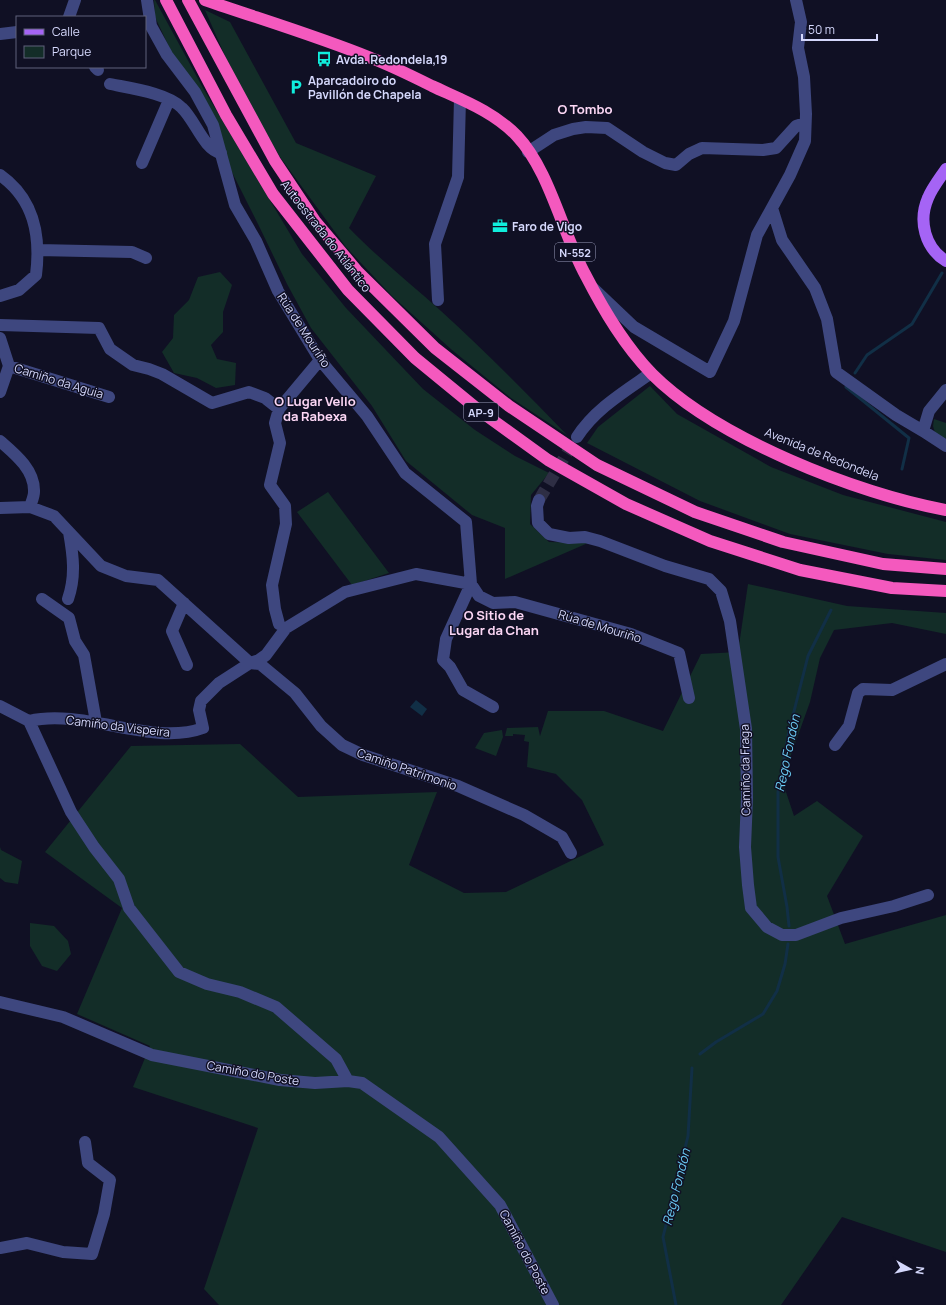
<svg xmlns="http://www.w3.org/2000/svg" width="946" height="1305" font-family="Manrope,sans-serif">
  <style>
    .green { fill: #132d28 }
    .water { fill: #112f46 }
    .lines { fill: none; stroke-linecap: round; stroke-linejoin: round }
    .stream { stroke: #112f46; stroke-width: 3 }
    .minor-tunnel { stroke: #2e2e44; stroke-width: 12; stroke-dasharray: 12 6; stroke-linecap: butt }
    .minor { stroke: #3e477f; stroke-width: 12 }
    .major { stroke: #a564f5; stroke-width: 12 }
    .highway { stroke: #f459be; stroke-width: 12 }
    .labels { text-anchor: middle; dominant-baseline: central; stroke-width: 3; stroke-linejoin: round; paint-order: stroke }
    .shield { fill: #101024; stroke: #9a9cbb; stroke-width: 1 }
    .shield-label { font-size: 11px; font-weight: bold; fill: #d5d8fc }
    .poi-label { font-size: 12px; font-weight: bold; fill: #d5d8fc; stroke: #101024; text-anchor: start }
    .street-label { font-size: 12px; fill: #d5d8fc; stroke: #101024 }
    .neighbourhood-label { font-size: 13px; font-weight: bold; fill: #fcd7f5; stroke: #101024 }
    .water-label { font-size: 13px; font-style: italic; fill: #6bcdf5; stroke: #101024 }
  </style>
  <rect width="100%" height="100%" fill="#101024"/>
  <path class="green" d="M154,0h1l48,88 99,166 44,54 77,81 52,41 40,26 34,17 -18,22 -1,29 19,18 39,1 -83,36v-51l-33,-13 -66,-54 -34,-55 -61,-78 -24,-44 -29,-60 -87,-173 -16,-34z
    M205,10l25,12 66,121 80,33 -27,52c29,30 61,55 92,83 44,40 85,82 126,124l-56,-37 -59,-48 -60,-54 -46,-49 -66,-90 -44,-76z
    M220,272l12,13 -9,27v20l-12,13 6,14 19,4 -1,22 -19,3 -19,-10 -23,-5 -12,-21 11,-14 1,-23 15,-15 9,-23z
    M650,386l27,28 94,53 72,28 103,27v38l-58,-6 -98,-20 -90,-33 -113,-58 11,-16z
    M934,419l12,4v15l-5,1 -5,-3 -3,-10z
    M328,492l61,81 -37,12 -55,-73z
    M748,584l99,22 99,7v21l-54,-11 -58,7 -14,28 -10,44 -28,78 12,36 23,-15 46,35 -36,60 18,48 101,-29v337l-104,-35 -61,88h-562l-15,-16 54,-161 -125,-41 17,-41 -73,-32 45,-106 -77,-56 86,-106 109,-2 58,53 139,-5 -28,73 55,28 42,-1 98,-47 -22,-45 -26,-26 -29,-7 2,-25 -5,-1 1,-6 -12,-1v2h-8l2,-8 31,-1 2,9 8,-25h56l59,20 38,-77 37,-2z
    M502,730l1,7 -7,19 -21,-8 9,-15z
    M0,847l1,3 21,11 -4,23 -13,-2 -5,-4z
    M30,923l24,3 14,15 3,13 -14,17 -15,-5 -12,-20z"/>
  <path class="water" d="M416,700l11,9 -5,7 -12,-9z"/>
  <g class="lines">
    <path class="stream" d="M855,373l12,-18 45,-31 30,-51
      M846,387l63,51 -7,31
      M789,926l-2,-19 -9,-50v-65l11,-61 19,-75 23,-46
      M700,1054l16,-12 47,-28 14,-23 8,-27 3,-20
      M676,1305l-13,-68 25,-101 4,-68"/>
    <path class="minor-tunnel" d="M539,500l37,-62"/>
    <path class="minor" d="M147,0l4,26 16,29 28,37 18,33 22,80 21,36 22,50 42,69 47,56 38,57 61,49 5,62 8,12 14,7 22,-1 116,32 48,19 10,45
      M69,17l6,-17
      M0,34l17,-2
      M95,67l3,3
      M110,84c19,4 58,9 72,24 13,12 22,42 39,45
      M528,152l26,-17 19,-6 13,-2 21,1 36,24 22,11 11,2 13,-11 13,-6 61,2 13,-2 20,-22 9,-3
      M142,163l27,-63
      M0,175c34,24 41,60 36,100l-17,15 -19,6
      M772,208l10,32 33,48 12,31 9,53 60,43 27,16
      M38,250l94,2 14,6
      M593,288l41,39 76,45 24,-51 23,-86 33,-60 15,-34 1,-27 -2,-37 -6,-29 3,-26 -5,-22
      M438,300l-3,-56 23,-67 2,-78
      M0,325l99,3 11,21 23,16 16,4 13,5 50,29 37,-11 16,6 14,11
      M0,338l9,28 -9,26
      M9,366l100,31
      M946,390l-17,21 -6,20 23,15
      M577,437c18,-28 47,-45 74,-64
      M0,441c15,13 35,29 34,51 0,5 -3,11 -4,15l-30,1
      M539,500l-2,6 1,17 11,11 20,4 16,-1 15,4 65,25 44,13 12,12 9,30 16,108 1,69 -2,49 3,38 3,23 16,19 15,8h14l45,-17 53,-12 34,-11
      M30,507l24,9 47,50 25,10 32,4 92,83 10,1 35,29 26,33 21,19 21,10 95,31 66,29 38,22 9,16
      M42,599l27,19 6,23 9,14 12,67
      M68,599c8,-23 5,-44 1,-67
      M184,603l-12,28 15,34
      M279,624l-4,-15 -3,-24 14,-61 -1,-18 -15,-21 10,-42 -5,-20 4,-14 41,-49
      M0,706l29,15
      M29,721c56,-13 123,26 174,7l-4,-18 2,-9 18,-18 31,-20 9,-3 7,-5 20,-27 59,-36 71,-18 55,10 -25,55 -3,21 7,7 13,23 30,17
      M29,721l42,91 23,35 25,32 10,29 50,64 28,12 33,8 36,15 60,52 12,22
      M835,745l14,-19 9,-33 5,-4 29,1 54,-26
      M0,1002l63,15 89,38 128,25 35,3 33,-2 14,2 77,54 61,68 53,100
      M0,1248l27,-5 36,9 29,2 12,-40 6,-34 -22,-17 -3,-21"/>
    <path class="major" d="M946,169c-6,9 -14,19 -18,29 -10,23 -3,50 18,63"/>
    <path class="highway" d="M166,0l60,115 47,79 75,96 67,68 61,50 72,52 78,44 84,37 90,29 92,18 54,3
      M188,0l87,161 40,60 43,51 77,76 74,58 88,59 98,47 88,30 100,22 63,5
      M205,0c55,19 112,36 166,58 21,8 41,18 61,28 30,14 61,25 85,50 33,35 45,97 69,140 18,35 38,69 66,98 64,64 205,120 294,136"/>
  </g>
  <defs>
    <g id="bus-bare" transform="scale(1.2)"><path d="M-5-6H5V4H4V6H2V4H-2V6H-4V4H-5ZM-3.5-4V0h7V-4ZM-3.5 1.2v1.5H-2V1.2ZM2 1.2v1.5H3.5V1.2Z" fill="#10eedd" stroke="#101024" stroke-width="2.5" paint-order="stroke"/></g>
    <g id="parking-bare" transform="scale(1.2)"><path d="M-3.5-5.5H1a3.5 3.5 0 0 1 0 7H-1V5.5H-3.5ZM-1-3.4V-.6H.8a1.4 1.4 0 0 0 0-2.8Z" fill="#10eedd" stroke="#101024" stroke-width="2.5" paint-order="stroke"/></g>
    <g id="office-bare" transform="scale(1.2)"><path d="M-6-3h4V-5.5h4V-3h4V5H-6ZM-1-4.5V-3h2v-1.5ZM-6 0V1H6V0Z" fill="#10eedd" stroke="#101024" stroke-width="2.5" paint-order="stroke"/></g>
  </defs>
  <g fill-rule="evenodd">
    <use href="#bus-bare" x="324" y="59"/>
    <use href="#parking-bare" x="296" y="87"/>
    <use href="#office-bare" x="500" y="226"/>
  </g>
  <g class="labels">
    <g class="shield">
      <rect x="555" y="243" width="40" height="18" rx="3"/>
      <rect x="464" y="403" width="34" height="18" rx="3"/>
    </g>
    <g class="shield-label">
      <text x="575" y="252">N-552</text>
      <text x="481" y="412">AP-9</text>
    </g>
    <g class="poi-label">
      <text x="336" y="59">Avda. Redondela,19</text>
      <text x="308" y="80">Aparcadoiro do<tspan x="308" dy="14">Pavillón de Chapela</tspan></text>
      <text x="512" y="226">Faro de Vigo</text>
    </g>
    <g class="street-label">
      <text transform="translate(326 236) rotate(52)">Autoestrada do Atlántico</text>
      <text transform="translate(304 330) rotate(57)">Rúa de Mouriño</text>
      <text transform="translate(59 381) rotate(17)">Camiño da Aguia</text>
      <text transform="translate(822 454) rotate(22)">Avenida de Redondela</text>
      <text transform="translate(600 626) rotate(17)">Rúa de Mouriño</text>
      <text transform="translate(118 726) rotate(7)">Camiño da Vispeira</text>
      <text transform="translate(407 769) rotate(19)">Camiño Patrimonio</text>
      <text transform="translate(745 770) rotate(-91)">Camiño da Fraga</text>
      <text transform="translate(253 1073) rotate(10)">Camiño do Poste</text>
      <text transform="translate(525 1252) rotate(62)">Camiño do Poste</text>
    </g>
    <g class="neighbourhood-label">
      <text x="585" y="109">O Tombo</text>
      <text x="315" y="401">O Lugar Vello<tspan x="315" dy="15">da Rabexa</tspan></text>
      <text x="494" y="615">O Sitio de<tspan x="494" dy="15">Lugar da Chan</tspan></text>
    </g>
    <g class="water-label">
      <text transform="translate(787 753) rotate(-78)">Rego Fondón</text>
      <text transform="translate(676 1187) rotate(-76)">Rego Fondón</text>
    </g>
  </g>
  <rect x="16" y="16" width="130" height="52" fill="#101024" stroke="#5f607a"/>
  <rect x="24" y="29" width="20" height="6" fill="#a564f5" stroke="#5f607a"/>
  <text x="52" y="36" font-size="12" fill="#d5d8fc">Calle</text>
  <rect x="24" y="46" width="20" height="12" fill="#132d28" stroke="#5f607a"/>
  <text x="52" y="56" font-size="12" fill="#d5d8fc">Parque</text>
  <g transform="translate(910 1269) rotate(98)" stroke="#101024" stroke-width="3" paint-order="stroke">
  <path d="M0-3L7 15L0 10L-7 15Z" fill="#d5d8fc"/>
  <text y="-6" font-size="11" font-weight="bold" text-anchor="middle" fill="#d5d8fc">N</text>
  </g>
  <path d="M802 34v6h75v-6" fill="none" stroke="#d5d8fc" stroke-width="2"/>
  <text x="808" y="34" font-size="12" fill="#d5d8fc" stroke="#101024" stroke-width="3" paint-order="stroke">50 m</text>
</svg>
